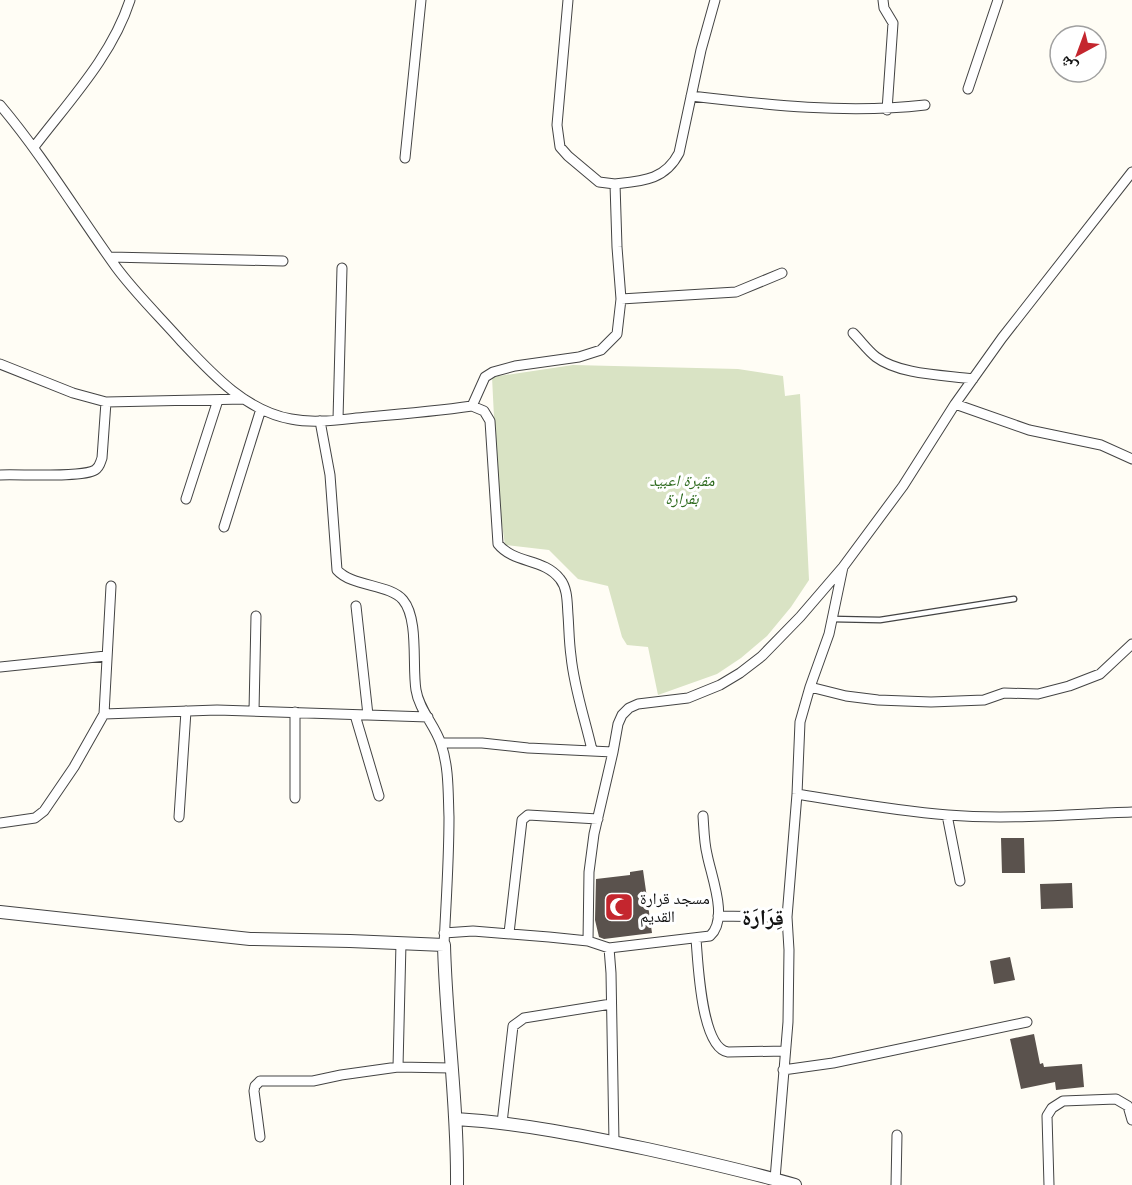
<svg xmlns="http://www.w3.org/2000/svg" width="1132" height="1185" font-family="'PT Serif','Noto Naskh Arabic',serif">
  <style>
    .cemetery { fill: #d9e3c4 }
    .building { fill: #5a524d }
    .lines { fill: none; stroke-linecap: round; stroke-linejoin: round }
    .service-casing { stroke: #444; stroke-width: 7 }
    .minor-casing { stroke: #444; stroke-width: 11 }
    .tertiary-casing { stroke: #444; stroke-width: 14 }
    .service { stroke: #fff; stroke-width: 4.5 }
    .minor { stroke: #fff; stroke-width: 9 }
    .tertiary { stroke: #fff; stroke-width: 12 }
    .labels { text-anchor: middle; dominant-baseline: central; stroke-width: 6; stroke-linejoin: round; paint-order: stroke }
    .park-label { font-size: 16px; font-style: italic; fill: #2f6b1f; stroke: #fff }
    .poi-label { font-size: 16px; fill: #111; stroke: #fff; text-anchor: start }
    .district-label { font-size: 22px; font-weight: bold; fill: #111; stroke: #fff }
  </style>
  <rect width="100%" height="100%" fill="#fffdf5"/>
  <path class="cemetery" d="M573,365l165,4 45,7 2,20 15,-2 9,186 -18,27 -24,29 -26,22 -24,16 -59,21 -10,-48 -21,-2 -5,-8 -14,-51 -30,-7 -29,-29 -44,-5 -7,-48 -6,-120z"/>
  <path class="building" d="M1001,838h23l1,35h-23z
    M643,870l9,63 -48,6 -5,-2 -4,-17 1,-41 34,-4v-3z
    M1072,883l1,25 -32,1 -1,-25z
    M1010,957l5,23 -21,4 -4,-23z
    M1034,1034l6,30 3,-1 1,4 38,-3 2,23 -28,3 -1,-8 -34,7 -11,-50z"/>
  <g class="lines">
    <g class="service-casing">
      <path id="service" d="M832,619l48,1 134,-21"/>
    </g>
    <g class="minor-casing">
      <path id="minor" d="M883,0l1,8 9,15 -6,87
        M968,89l30,-89
        M691,96c77,9 156,18 234,9
        M0,105c43,51 77,108 116,162 20,27 44,50 66,75 30,32 64,69 109,77 25,5 52,0 77,-2 35,-3 69,-6 104,-11l12,5 6,10 8,123c16,20 46,14 62,35 8,10 7,24 8,36 1,13 1,27 3,41 3,32 14,63 21,94
        M34,147c35,-46 78,-91 96,-147
        M405,158l16,-158
        M615,184c28,-3 50,-4 64,-31l22,-103 14,-50
        M110,257l173,4
        M621,299l115,-7 46,-19
        M853,333c8,8 15,18 23,24 24,18 68,18 97,22
        M0,364l73,29 33,9 138,-3
        M955,404l74,26 72,15 31,14
        M472,406l13,-29 8,-5 22,-6 64,-9 22,-7 16,-16 4,-35 -4,-52 -2,-63 -16,-2 -31,-26 -8,-9 -3,-22 11,-125
        M338,419l4,-151
        M320,421l10,54 7,95c15,17 53,14 66,30 16,19 9,66 13,90 3,20 19,35 25,54 8,23 7,49 8,73 0,43 -3,85 -5,128
        M0,475c19,-1 82,3 95,-5 5,-3 5,-7 7,-12l4,-56
        M186,499l32,-99
        M224,527l37,-118
        M356,606l12,109
        M0,667l106,-11
        M810,687l36,9 32,4 53,2 53,-2 20,-7 34,1 31,-8 31,-12 32,-30
        M254,711l2,-95
        M104,714l113,-4 211,7
        M355,715l24,81
        M441,743h41l46,5 85,4
        M797,794c50,8 100,17 151,21 61,5 123,-1 184,-3
        M295,798v-86
        M947,815l13,66
        M179,817l7,-106
        M0,823l35,-5 9,-7 30,-44 30,-53 7,-128
        M718,916l69,1
        M444,933l29,-2 76,6 39,4 21,7 101,-12c19,-17 1,-60 -3,-82 -3,-12 -3,-25 -4,-38
        M509,933l13,-113 6,-5 70,4
        M696,939c2,23 5,109 32,113l57,-1
        M588,941l1,-69 5,-38 19,-82 5,-28 4,-9 7,-7 9,-4 50,-6 32,-13 20,-12 22,-17 38,-39 43,-50 60,-81 52,-82 47,-66 130,-166
        M609,948l2,25 3,169
        M398,1067l3,-124
        M783,1070l50,-7 194,-41
        M502,1123l11,-97 11,-8 87,-14
        M260,1137l-6,-46 1,-5 5,-5h53l28,-6 57,-8 53,1
        M775,1179l13,-157 1,-72 -2,-33 10,-123 3,-72 10,-35 19,-53 14,-67
        M896,1185l1,-50
        M1049,1185l-2,-69 5,-8 11,-7 53,-2 12,7 4,14"/>
    </g>
    <g class="tertiary-casing">
      <path id="tertiary" d="M0,912l250,27 100,2 94,4c2,80 14,160 13,240
        M456,1119c65,4 128,17 191,30 50,11 99,22 148,36"/>
    </g>
    <use href="#service" class="service"/>
    <use href="#minor" class="minor"/>
    <use href="#tertiary" class="tertiary"/>
  </g>
  <defs>
    <g id="mosque-square" transform="scale(1.5)"><rect x="-9" y="-9" width="18" height="18" rx="4" fill="#c4262e" stroke="#fff"/><path d="M3.5-4.9A6 6 0 1 0 3.5 4.9A5 5 0 1 1 3.5-4.9Z" fill="#fff"/></g>
  </defs>
  <g fill-rule="evenodd">
    <use href="#mosque-square" x="619" y="907"/>
  </g>
  <g class="labels">
    <g class="park-label">
      <text x="682" y="480">مقبرة اعبيد<tspan x="682" dy="18">بقرارة</tspan></text>
    </g>
    <g class="poi-label">
      <text x="640" y="898">مسجد قرارة<tspan x="640" dy="18">القديم</tspan></text>
    </g>
    <g class="district-label">
      <text x="763" y="916">قِرَارَة</text>
    </g>
  </g>
  <g transform="translate(1078 54) rotate(221)"><circle r="28" fill="#ffffff" stroke="#a0a0a0" stroke-width="1.5"/>
  <path d="M0-4.5L10 22L0 15L-10 22Z" fill="#c4262e"/>
  <text y="-9" font-size="16" font-weight="bold" text-anchor="middle" fill="#111111">ش</text>
  </g>
</svg>
